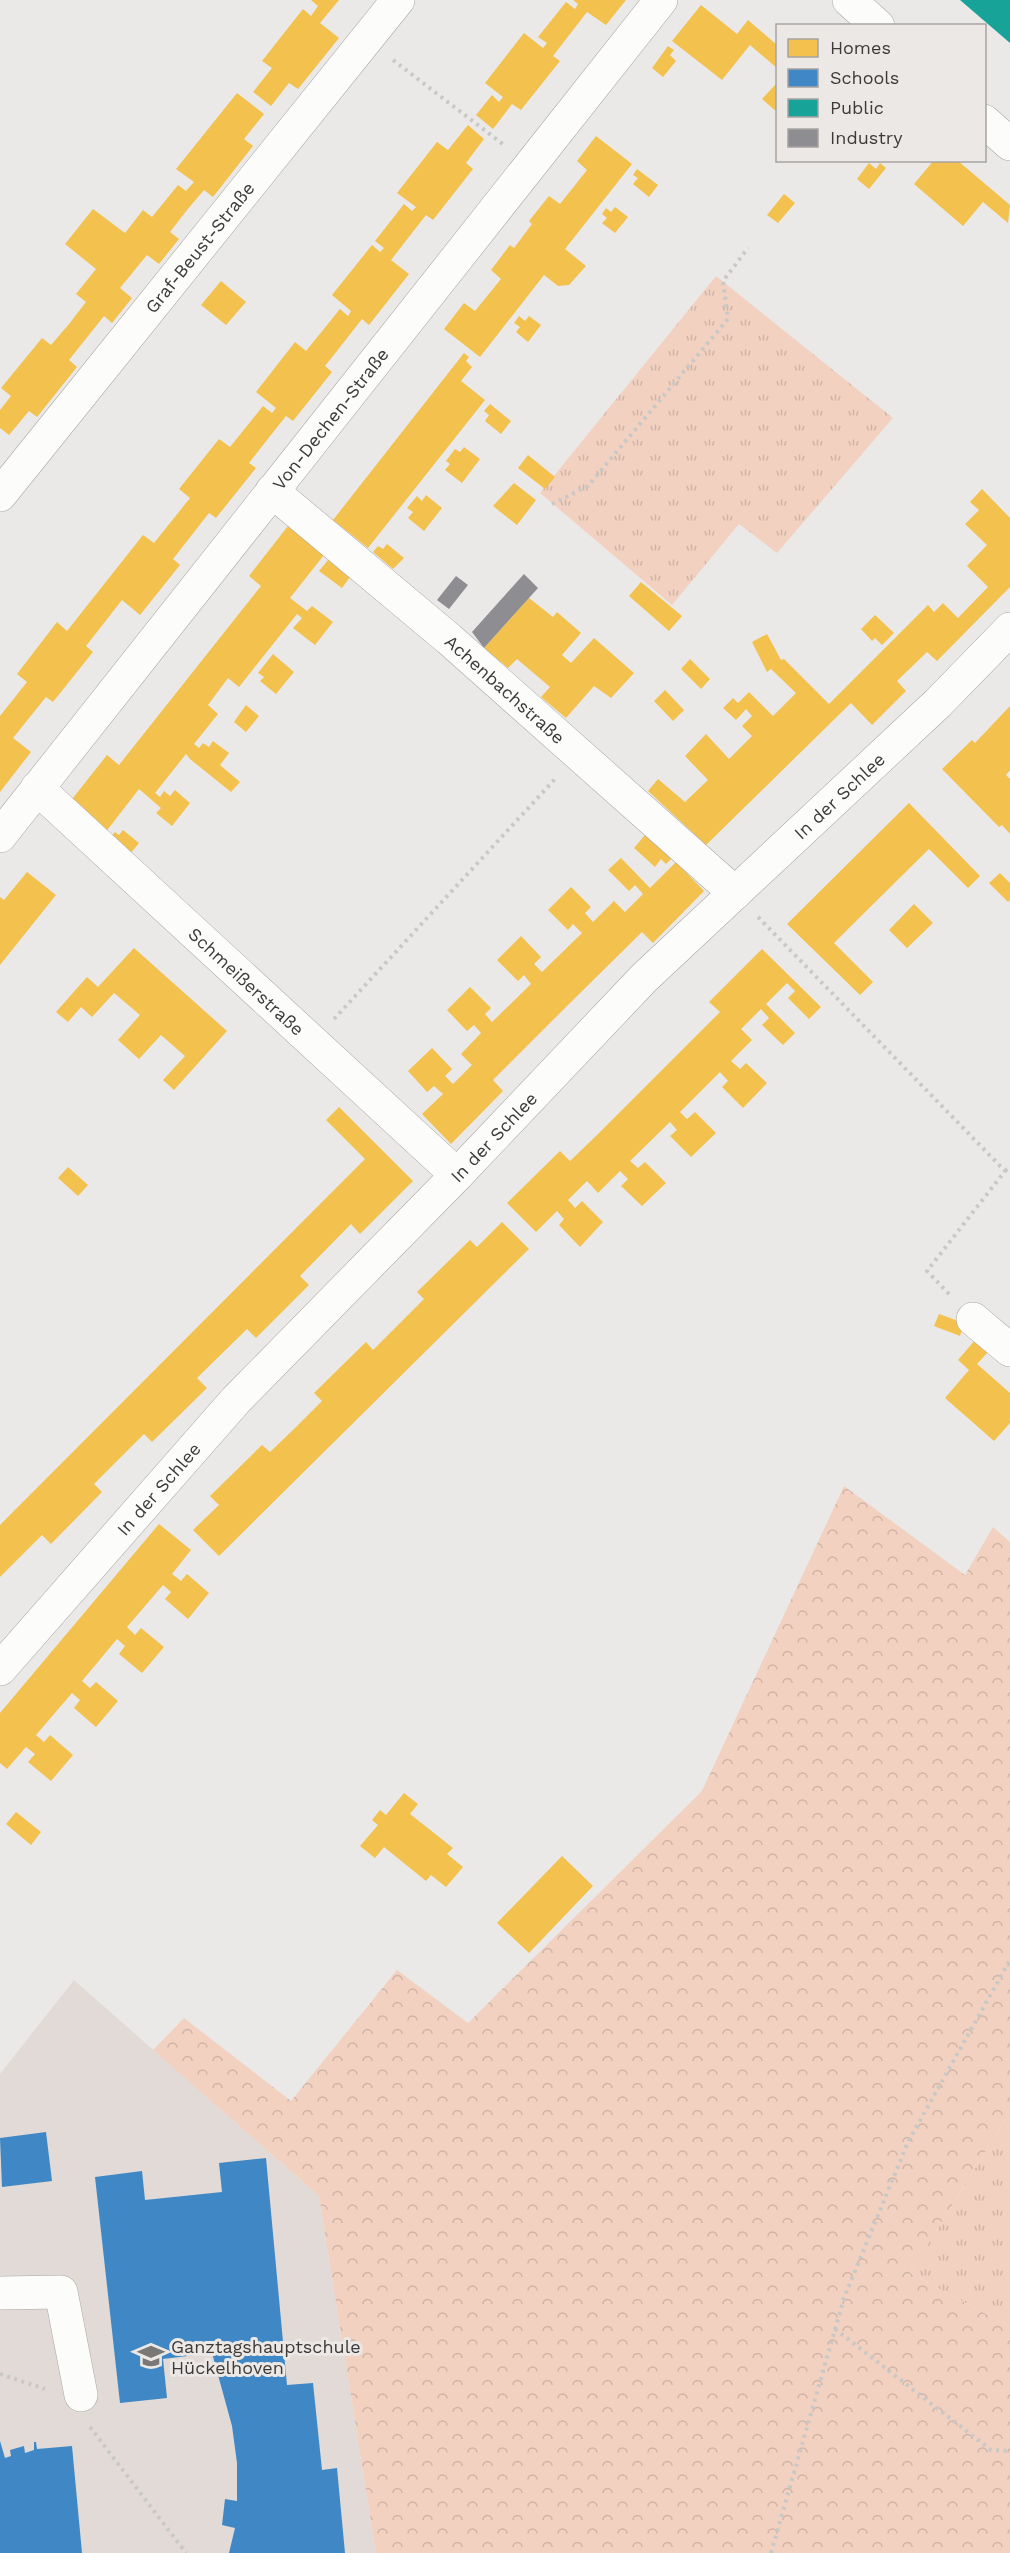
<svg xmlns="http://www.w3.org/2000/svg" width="1010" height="2553" font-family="'Work Sans',sans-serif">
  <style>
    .built { fill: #e1dad6 }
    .grass { fill: url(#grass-tufts) }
    .forest { fill: url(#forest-crowns) }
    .homes { fill: #f2c14e }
    .schools { fill: #3f88c5 }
    .public { fill: #17a398 }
    .industry { fill: #8d8d92 }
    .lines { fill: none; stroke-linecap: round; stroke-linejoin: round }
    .minor-casing { stroke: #a7a6a5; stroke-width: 34 }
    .path { stroke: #c8c8c7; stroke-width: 4; stroke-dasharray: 3 4.5; stroke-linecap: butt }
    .minor { stroke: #fcfcfb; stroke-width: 33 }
    .labels { text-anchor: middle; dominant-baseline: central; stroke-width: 6; stroke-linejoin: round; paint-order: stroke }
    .street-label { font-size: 18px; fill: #3c3b3a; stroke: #ece8e6 }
    .poi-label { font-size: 18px; fill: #3c3b3a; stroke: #ece8e6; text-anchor: start }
  </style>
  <defs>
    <pattern id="grass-tufts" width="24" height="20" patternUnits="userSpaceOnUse" patternTransform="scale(1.5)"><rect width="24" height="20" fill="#f2d1c0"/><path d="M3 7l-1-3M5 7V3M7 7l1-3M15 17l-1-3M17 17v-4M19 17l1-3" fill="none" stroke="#d0b4a6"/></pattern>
    <pattern id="forest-crowns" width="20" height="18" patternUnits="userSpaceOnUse" patternTransform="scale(1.5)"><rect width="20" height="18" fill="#f2d1c0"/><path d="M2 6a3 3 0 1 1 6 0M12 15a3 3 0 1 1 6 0" fill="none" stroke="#d0b4a6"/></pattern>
  </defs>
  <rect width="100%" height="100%" fill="#ebe9e7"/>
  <path class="built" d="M74,1980l245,216 57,357h-376v-479z"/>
  <path class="grass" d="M716,276l177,142 -116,135 -38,-29 -67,81 -132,-112z
    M1010,2112v215l-100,-54z"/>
  <path class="forest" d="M844,1486l121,89 28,-48 17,15v570l-100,161 100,54v226h-634l-57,-357 -166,-146 31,-32 107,83 106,-131 71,53 234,-232z"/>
  <path class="homes" d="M311,0h28l-19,23 19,15 -41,51 -9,-6 -18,23 -18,-14 19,-24 -10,-7 41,-52 8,7 7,-10z
    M573,0h53l-20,25 -19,-13 -34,44 7,5 -39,49 -9,-6 -19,25 -17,-14 16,-20 7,7 4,-5 -18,-14 39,-50 19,15 4,-5 -9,-6 28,-35 9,7 3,-5z
    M701,5l36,29 11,-14 29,25v23l-27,-23 -28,35 -50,-39z
    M668,46l6,4 -4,5 6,6 -13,16 -11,-9z
    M776,84l1,1v27l-15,-13z
    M237,93l27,21 -20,25 9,7 -40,51 -9,-7 -17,20 -17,22 9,7 -20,25 -12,-9 -27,33 12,10 -20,25 -8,-7 -35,44 8,7 -40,50 -8,-6 -20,24 -9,-7v-18l11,-14 -10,-8 41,-50 9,7 18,-21 17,-22 -10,-8 20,-25 -31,-25 28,-35 32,24 18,-23 9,7 26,-32 8,6 8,-9 -18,-13z
    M468,125l16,14 -18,24 7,6 -40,51 -7,-5 -35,45 18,14 -40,51 -7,-6 -18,23 -19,24 7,6 -39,49 -7,-5 -19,24 -18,23 7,5 -40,50 -7,-5 -36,46 7,6 -40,50 -18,-15 -36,46 7,6 -40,50 -7,-5 -33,41 18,14 -31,40v-76l27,-34 -10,-8 40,-52 10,9 76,-96 11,8 36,-45 -11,-9 40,-50 11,8 33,-41 9,7 4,-5 -20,-16 39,-50 11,9 34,-42 8,7 3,-5 -19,-16 40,-50 8,7 4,-4 -9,-7 29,-37 8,7 4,-4 -19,-14 40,-51 11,8z
    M596,136l36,28 -67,85 21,17 -17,19 -11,1 -14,-11 -64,82 -36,-28 20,-26 11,8 26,-32 -10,-9 19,-25 4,3 18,-24 -3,-3 20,-25 11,8 27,-34 -10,-9z
    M934,160h23l53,45 -2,18 -25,-21 -20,24 -49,-42z
    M869,163l7,6 4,-6 6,5 -17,21 -12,-10z
    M637,169l21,16 -9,12 -16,-13 5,-6 -5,-3z
    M784,194l11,9 -17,20 -11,-8z
    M615,207l13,10 -13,16 -13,-10 5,-5 -5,-4 4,-6 5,4z
    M221,281l25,21 -20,23 -25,-20z
    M519,316l6,5 4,-5 12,9 -13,17 -12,-10 4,-5 -6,-4z
    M464,353l5,4 -3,4 6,6 -11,14 24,19 -117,148 -35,-28z
    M490,404l21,17 -10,13 -16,-13 4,-6 -5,-4z
    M464,447l16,12 -18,24 -17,-13 5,-6 -4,-3 9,-12 5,3z
    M528,455l27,22 -10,12 -27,-21z
    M514,483l22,17 -19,25 -24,-19z
    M982,489l28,29v69l-73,74 -10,-9 -30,29 9,10 -34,34 -21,-22 -145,142 -58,-54 10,-12 27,23 23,-22 -23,-24 21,-22 23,25 23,-23 -10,-10 10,-10 -6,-7 -10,11 -13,-12 10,-10 5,5 11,-11 24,24 23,-23 -25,-24 -4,3 -15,-30 15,-8 14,26 3,-1 45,45 99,-99 6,7 9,-9 15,15 30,-31 -21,-21 20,-21 -22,-21 14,-14 -9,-8z
    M426,495l16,13 -18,23 -16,-13 5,-6 -6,-4 10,-12 5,5z
    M288,526l36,29 -34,43 17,13 5,-5 21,16 -18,23 -22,-17 9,-10 -5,-4 -58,73 -11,-9 -20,27 10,9 -24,30 5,4 4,-5 6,4 4,-6 16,12 -9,12 20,17 -9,10 -41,-33 -4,-5 -31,39 5,4 4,-6 6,5 5,-6 15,13 -18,23 -16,-13 5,-5 -22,-19 -34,44 -36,-30 38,-48 12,10 142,-179 -12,-10z
    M387,544l17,14 -11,11 -20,-17 5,-6 5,3z
    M329,559l21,18 -8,11 -23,-17z
    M641,582l41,34 -13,15 -40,-35z
    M529,598l24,19 4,-5 24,21 -19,22 9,8 23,-25 40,35 -23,25 -17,-12 -28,32 -25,-21 9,-10 -33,-28 -9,9 -24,-20z
    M875,615l19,18 -12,12 -7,-7 -3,3 -11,-12z
    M273,654l21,18 -18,22 -16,-13 4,-4 -6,-4z
    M690,659l20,20 -9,10 -20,-20z
    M665,690l19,20 -11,11 -19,-20z
    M246,705l13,11 -13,16 -12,-10z
    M1010,706v64l-4,5 4,4v55l-8,-9 -3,2 -57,-58 30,-29 3,3z
    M909,803l71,73 -12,12 -39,-39 -80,79 -15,15 39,39 -13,13 -73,-71z
    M123,830l16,13 -9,11 -20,-17 5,-5 4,3z
    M645,835l27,23 -6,6 -5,-5 -6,8 -21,-19z
    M621,858l29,30 26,-26 28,29 -51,52 -11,-11 -75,74 -74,74 10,11 -52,53 -29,-30 21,-20 -9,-8 -7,6 -19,-21 24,-23 20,21 -7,7 8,8 19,-19 -11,-11 20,-21 -7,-8 -7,6 -20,-21 23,-23 21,21 -6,6 7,8 39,-38 -7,-9 -6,6 -21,-21 24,-24 20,21 -7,7 8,8 40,-39 -9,-9 -5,6 -20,-20 23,-23 20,20 -6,6 8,9 21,-21 11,11 18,-18 -8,-9 -6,6 -21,-21z
    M27,872l29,23 -56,70v-68l4,3z
    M1000,873l10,10v17l-2,2 -19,-19z
    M914,904l19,19 -26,25 -18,-18z
    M134,948l93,83 -53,59 -11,-10 22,-24 -24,-21 -22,24 -21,-19 22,-25 -26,-22 -22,24 -11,-10 -13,15 -12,-10 31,-35 11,10z
    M762,949l59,58 -12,12 -21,-21 7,-7 -8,-8 -21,21 29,29 -12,12 -21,-20 7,-7 -8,-9 -20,20 11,11 -21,21 9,8 6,-6 21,20 -24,25 -21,-21 6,-6 -8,-9 -40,40 7,7 8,-7 21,21 -25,24 -21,-21 7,-6 -7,-8 -40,39 8,7 7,-6 21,21 -24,23 -21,-20 7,-7 -8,-8 -22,22 -11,-12 -19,19 7,8 7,-7 21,21 -23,25 -21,-22 5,-6 -7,-8 -21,21 -29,-29 53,-52 10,10 26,-25 124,-124 -11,-10z
    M339,1107l74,74 -53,53 -9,-10 -51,52 9,9 -53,53 -9,-9 -50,49 10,10 -55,54 -8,-8 -50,50 8,8 -51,52 -9,-9 -42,42v-52l365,-366 -39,-39z
    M68,1167l20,18 -10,11 -20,-18z
    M502,1222l27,27 -310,307 -26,-26 26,-25 -9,-9 52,-51 8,7 25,-24 27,-27 -8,-8 52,-51 7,8 51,-51 -7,-7 53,-52 7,7z
    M939,1314l25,9 -4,13 -26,-10z
    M976,1339l13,12 -12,13 33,29v30l-16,18 -49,-43 24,-28 -11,-10z
    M159,1524l32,26 -19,24 9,7 6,-7 22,19 -21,26 -23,-20 6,-7 -8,-7 -36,42 8,8 6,-7 23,19 -22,26 -23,-19 6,-8 -8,-7 -35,42 8,7 6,-6 22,19 -22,26 -22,-19 6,-8 -8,-7 -36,42 8,7 6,-7 23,20 -22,26 -23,-19 7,-8 -9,-7 -19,22 -7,-6v-50z
    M404,1793l14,11 -8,10 43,34 -6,6 16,13 -17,20 -15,-12 -5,6 -42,-34 -9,11 -15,-12 18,-21 -6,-5 8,-10 6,5z
    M16,1812l25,20 -10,13 -25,-21z
    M562,1856l31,30 -64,67 -32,-30z"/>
  <path class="schools" d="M46,2132l6,49 -50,6 -2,-49z
    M266,2158l21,227 26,-2 9,87 15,-2 8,85h-116l6,-25 -13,-3 3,-26 12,2v-38l-5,-37 -20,-73 -49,6 4,39 -47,5 -25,-226 47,-6 3,29 77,-8 -3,-29z
    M0,2441l5,17 6,-2 -1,-6 14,-4 1,7 9,-3v-8h2l1,7 35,-3 10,107h-82z"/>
  <path class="public" d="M960,0h50v43z"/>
  <path class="industry" d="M524,574l14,14 -54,60 -12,-16z
    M456,576l12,9 -19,24 -12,-9z"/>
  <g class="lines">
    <g class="minor-casing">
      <g id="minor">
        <path d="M849,0l29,26"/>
        <path d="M984,121l26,23"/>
        <path id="s1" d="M272,491l177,148 286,254"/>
        <path id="s2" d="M0,495l398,-495"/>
        <path id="s3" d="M37,788l420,387"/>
        <path id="s4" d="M0,836l661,-836"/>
        <path d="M973,1319l37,31"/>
        <path id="s5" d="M0,1669l236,-269 221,-225 187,-197 294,-275 72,-74"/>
        <path d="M0,2293l61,-1 20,103"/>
      </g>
    </g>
    <path class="path" d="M393,60l111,85
      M552,504l36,-18 140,-167 -5,-38 25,-33
      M758,917l247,254 -78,100 23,24
      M334,1019l221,-240
      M1005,1171l5,-5
      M835,2329l156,121 19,1
      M0,2374l45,15
      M90,2427l96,126
      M771,2553l73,-255 64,-156 102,-182"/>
    <use href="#minor" class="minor"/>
  </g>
  <defs>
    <g id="school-bare" transform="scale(2.07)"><path d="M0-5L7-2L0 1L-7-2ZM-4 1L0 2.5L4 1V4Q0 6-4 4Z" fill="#797877" stroke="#ece8e6" stroke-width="2.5" paint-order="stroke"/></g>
  </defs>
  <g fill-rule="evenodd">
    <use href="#school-bare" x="151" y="2356"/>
  </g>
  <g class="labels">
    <g class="street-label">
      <text stroke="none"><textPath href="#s2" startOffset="318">Graf-Beust-Straße</textPath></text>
      <text stroke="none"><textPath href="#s4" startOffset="532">Von-Dechen-Straße</textPath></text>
      <text stroke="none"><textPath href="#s1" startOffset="306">Achenbachstraße</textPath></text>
      <text stroke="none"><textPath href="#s5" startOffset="1212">In der Schlee</textPath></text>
      <text stroke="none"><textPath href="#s3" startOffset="285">Schmeißerstraße</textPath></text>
      <text stroke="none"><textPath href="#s5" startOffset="726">In der Schlee</textPath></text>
      <text stroke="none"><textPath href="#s5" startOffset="240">In der Schlee</textPath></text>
    </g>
    <g class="poi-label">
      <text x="171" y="2346">Ganztagshauptschule<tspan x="171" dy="21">Hückelhoven</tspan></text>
    </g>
  </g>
  <rect x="776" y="24" width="210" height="138" fill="#ece8e6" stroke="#a6a3a1" stroke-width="1.5"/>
  <rect x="788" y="39" width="30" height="18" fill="#f2c14e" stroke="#a6a3a1" stroke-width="1.5"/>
  <text x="830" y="54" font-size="18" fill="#3c3b3a">Homes</text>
  <rect x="788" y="69" width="30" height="18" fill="#3f88c5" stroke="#a6a3a1" stroke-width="1.5"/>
  <text x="830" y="84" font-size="18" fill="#3c3b3a">Schools</text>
  <rect x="788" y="99" width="30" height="18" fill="#17a398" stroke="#a6a3a1" stroke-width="1.5"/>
  <text x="830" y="114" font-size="18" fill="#3c3b3a">Public</text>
  <rect x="788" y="129" width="30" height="18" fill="#8d8d92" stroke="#a6a3a1" stroke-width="1.5"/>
  <text x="830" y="144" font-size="18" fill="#3c3b3a">Industry</text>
</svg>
